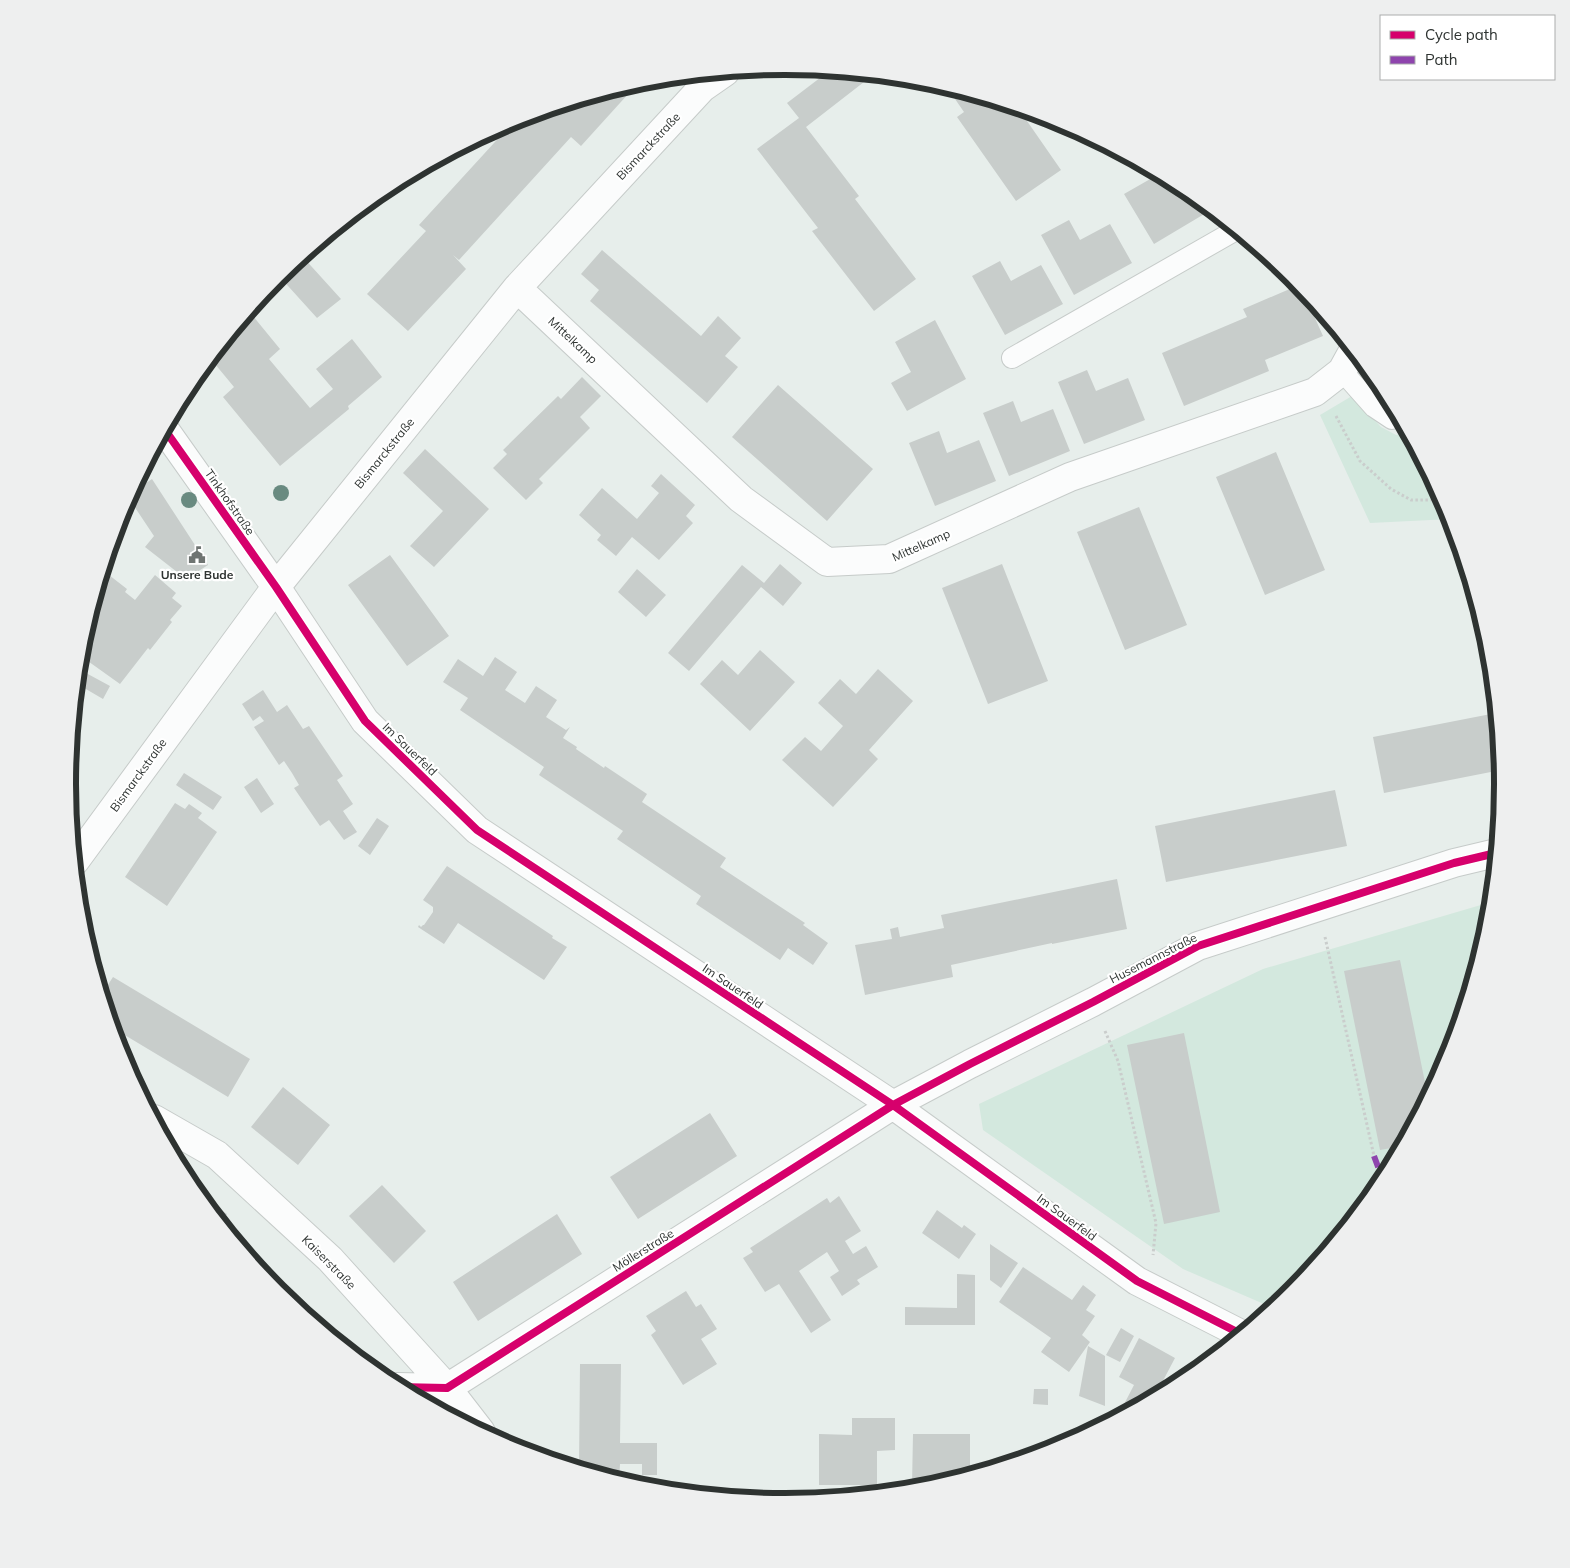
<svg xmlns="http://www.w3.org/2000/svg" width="1570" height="1568" font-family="Mulish,sans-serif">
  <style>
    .green { fill: #d3e8de }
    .building { fill: #c8cdcb }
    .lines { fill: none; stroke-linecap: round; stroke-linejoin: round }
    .lane-casing { stroke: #c6cbc9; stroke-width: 22 }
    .street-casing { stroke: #c6cbc9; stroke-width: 30 }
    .path { stroke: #cacdcc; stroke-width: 3; stroke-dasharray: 2.5 2.5; stroke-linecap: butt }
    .lane { stroke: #fbfcfc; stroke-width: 20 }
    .street { stroke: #fbfcfc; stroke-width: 28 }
    .quiet { stroke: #8e44ad; stroke-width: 6; stroke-dasharray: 12 6; stroke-linecap: butt }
    .cycleway-casing { stroke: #fff; stroke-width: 11 }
    .cycleway { stroke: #d6006c; stroke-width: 8 }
    .tree { fill: #698a80 }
    .labels { text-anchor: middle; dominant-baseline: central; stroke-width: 4.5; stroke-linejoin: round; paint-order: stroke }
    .street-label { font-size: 12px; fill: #2e3331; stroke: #fff }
    .poi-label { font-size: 12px; font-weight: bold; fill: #2e3331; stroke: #fff }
    .rim { fill: none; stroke: #2e3331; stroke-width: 6 }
  </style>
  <rect width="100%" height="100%" fill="#e7eeeb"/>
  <path class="green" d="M1352,396l29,31 15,8 11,-2 41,77 3,9 -81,4 -50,-108z
    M1491,902l-2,22 -41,135 -66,124 -90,109 -19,16 -90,-39 -200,-139 -4,-26 284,-135z"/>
  <path class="building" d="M829,71l44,4 -67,52 53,69 -4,3 61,80 -42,32 -62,-80 6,-3 -61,-79 42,-31 -12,-15z
    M639,82l-58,64 -10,-9 -112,123 -6,-5 13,14 -58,62 -41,-37 59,-63 -7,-6 97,-106z
    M946,86l72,22 43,62 -45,31 -59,-84 7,-5z
    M1159,174l25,13 27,23 -57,34 -30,-50z
    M1069,220l11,20 30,-16 22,39 -58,32 -33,-60z
    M602,250l99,86 17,-20 23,22 -16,18 13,11 -31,36 -117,-102 9,-11 -18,-16z
    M302,256l39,43 -24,19 -38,-42z
    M1000,261l11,20 30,-16 22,39 -58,31 -33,-59z
    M1299,285l3,4 21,47 -58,24 4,11 -85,35 -22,-53 85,-36 -4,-8z
    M249,311l31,38 -11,10 41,49 23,-19 -17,-20 36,-30 30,38 -34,29 1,3 -69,57 -57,-69 11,-10 -24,-29z
    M935,320l31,59 -59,32 -16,-28 20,-11 -16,-30z
    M1087,370l9,21 32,-13 17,42 -61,24 -26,-62z
    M582,377l19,19 -21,21 10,11 -51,51 4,4 -17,17 -33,-32 14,-14 -4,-4 55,-54 3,3z
    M778,385l95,84 -46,52 -95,-84z
    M1013,401l8,21 32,-13 17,42 -61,25 -26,-63z
    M939,431l8,22 32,-13 17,41 -61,25 -26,-63z
    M425,449l64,60 -55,58 -24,-21 33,-35 -40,-38z
    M1276,452l49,118 -60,25 -49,-118z
    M661,474l34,31 -9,11 7,7 -34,37 -27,-23 -16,19 -19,-16 4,-5 -22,-20 23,-27 35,31 22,-26 -8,-7z
    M152,479l56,86 -22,14 -41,-32 9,-11 -26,-39 3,-4z
    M1139,507l48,118 -62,25 -48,-118z
    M390,555l59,81 -42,30 -59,-81z
    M780,564l22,19 -19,23 -22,-19 -72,84 -21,-18 74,-88 22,18z
    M1002,564l46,117 -60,23 -46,-116z
    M637,569l29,26 -20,22 -28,-25z
    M109,575l18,14 -2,3 10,8 20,-25 21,18 -4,5 10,8 -12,14 2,2 -22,28 -2,-2 -28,36 -35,-25 -6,8 2,-23 6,-18 11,-13 -6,-5 6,-21z
    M760,650l35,32 -45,49 -50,-47 22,-24 16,15z
    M495,657l22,15 -12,18 20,13 11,-17 21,14 -11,17 20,13 4,-3 -7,11 14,9 -1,2 28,19 1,-2 42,28 -5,8 84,56 -6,9 85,56 -2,2 25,18 -15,22 -25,-17 -8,12 -84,-56 5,-8 -84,-57 6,-8 -84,-56 5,-8 -84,-57 8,-12 -25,-16 15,-23 25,17z
    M878,669l35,32 -44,49 9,9 -45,48 -51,-47 23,-23 16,14 22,-25 -25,-23 22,-24 16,15z
    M86,673l24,13 -7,13 -24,-14z
    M263,690l14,22 10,-7 16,24 6,-3 34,50 -6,4 16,24 -10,7 14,21 -13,8 -15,-20 -9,6 -26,-38 5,-3 -7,-12 -8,-12 -5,4 -25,-38 10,-6 -4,-5 -7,5 -11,-17z
    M1496,713l5,57 -117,23 -11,-56z
    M184,773l38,24 -9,13 -37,-25z
    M257,778l17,26 -13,9 -17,-26z
    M1335,790l12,56 -181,36 -11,-56z
    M175,803l10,6 4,-5 13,9 -4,5 19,14 -50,74 -42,-29z
    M377,818l12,8 -19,29 -12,-9z
    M447,866l106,70 -1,2 15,9 -23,33 -86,-57 -14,21 -26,-17 1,-2 2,2 2,-2h1l9,-13v-5l-10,-7z
    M1117,879l10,50 -75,15v-1l-101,22 2,12 -88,18 -10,-50 37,-6 -2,-10 8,-2 2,10 44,-9 -3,-13z
    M1400,960l28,137 -26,49 -22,4 -36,-179z
    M113,977l137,82 -22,38 -115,-69 -11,-34z
    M1184,1033l36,179 -56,12 -37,-179z
    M283,1087l47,38 -32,40 -47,-38z
    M710,1113l27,43 -99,63 -28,-42z
    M382,1185l44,46 -32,32 -45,-47z
    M199,1195l28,19 -6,8z
    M839,1196l22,35 -16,10 8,13 13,-8 12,21 -21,13 3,4 -18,12 -12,-19 9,-6 -12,-19 -28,19 32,49 -20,13 -32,-49 -14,8 -22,-34 10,-6 -3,-4 77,-50 3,5z
    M937,1210l25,18 2,-3 12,9 -17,25 -37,-26z
    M557,1214l25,40 -104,67 -25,-39z
    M990,1244l28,19 -17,25 -11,-8z
    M1023,1267l49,33 11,-15 13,10 -10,15 9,6 -13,19 8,7 -21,30 -28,-20 10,-14 -52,-36z
    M957,1274l18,1v50h-70v-18l52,1z
    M686,1291l10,16 5,-3 16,25 -16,10 16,25 -34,21 -32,-50 5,-4 -10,-15z
    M1121,1328l13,8 -14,26 -14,-7z
    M1139,1338l36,20 -19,36 1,1 -34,18 -3,-1 14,-27 -15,-8z
    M1088,1346l17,10v50l-26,-10z
    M580,1364h41l-1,79h37v32h-15v-11h-22l-1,16 -40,-12z
    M1034,1389h14v16l-15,-1z
    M852,1418h43v32l-18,1v34h-58v-51l33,1z
    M913,1434h57v40l-38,12h-20z"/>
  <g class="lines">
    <g class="lane-casing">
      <path id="lane" d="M1012,358l224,-128
        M1342,371l32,36 18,12 7,-2"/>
    </g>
    <g class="street-casing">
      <path id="street" d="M517,288l224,211 86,63 62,-3 181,-82 245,-85 27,-21 11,-20
        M165,430l111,157 89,134 112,109 416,275 244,176 104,53
        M75,861l201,-274 241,-299 185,-200 23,-16
        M154,1119l63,36 113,104 117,129 34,44
        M397,1387l50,1 446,-283 77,-41 123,-62 105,-56 256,-83 42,-10"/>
    </g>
    <path class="path" d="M1336,416l24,45 31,28 20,11h19l12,-2
      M1325,937l49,219
      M1105,1031l13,30 38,162 -3,32"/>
    <use href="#lane" class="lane"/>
    <use href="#street" class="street"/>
    <path class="quiet" d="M1374,1156l9,24"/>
    <g class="cycleway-casing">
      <path id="cycleway" d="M165,430l111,157 89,134 112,109 416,275 244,176 104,53
        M397,1387l50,1 446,-283 77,-41 123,-62 105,-56 256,-83 42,-10"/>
    </g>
    <use href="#cycleway" class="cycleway"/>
  </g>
  <g class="tree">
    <circle cx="281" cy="493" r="8"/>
    <circle cx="189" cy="500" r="8"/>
  </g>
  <defs>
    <g id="civic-bare" transform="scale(1.35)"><path d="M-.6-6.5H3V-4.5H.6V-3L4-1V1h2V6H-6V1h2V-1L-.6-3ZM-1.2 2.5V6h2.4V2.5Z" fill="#6f7472" stroke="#fff" stroke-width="2.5" paint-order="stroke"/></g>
  </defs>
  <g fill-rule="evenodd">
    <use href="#civic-bare" x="197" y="555"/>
  </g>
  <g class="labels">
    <g class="street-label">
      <text transform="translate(648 146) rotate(-47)">Bismarckstraße</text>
      <text transform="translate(573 340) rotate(43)">Mittelkamp</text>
      <text transform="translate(384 453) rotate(-51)">Bismarckstraße</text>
      <text transform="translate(230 502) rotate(55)">Tinkhofstraße</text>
      <text transform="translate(921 545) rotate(-24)">Mittelkamp</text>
      <text transform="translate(410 749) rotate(44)">Im Sauerfeld</text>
      <text transform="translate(138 775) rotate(-54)">Bismarckstraße</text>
      <text transform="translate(1153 958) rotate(-27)">Husemannstraße</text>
      <text transform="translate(733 986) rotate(34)">Im Sauerfeld</text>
      <text transform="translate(1067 1217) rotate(36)">Im Sauerfeld</text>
      <text transform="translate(643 1250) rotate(-32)">Möllerstraße</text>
      <text transform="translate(329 1262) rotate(45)">Kaiserstraße</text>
    </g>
    <g class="poi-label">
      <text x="197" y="574">Unsere Bude</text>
    </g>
  </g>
  <path d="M0 0H1570V1568H0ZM76 784a709 709 0 1 1 1418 0a709 709 0 1 1-1418 0Z" fill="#eeefef" fill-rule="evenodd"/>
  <path class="rim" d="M76 784a709 709 0 1 1 1418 0a709 709 0 1 1-1418 0Z"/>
  <rect x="1380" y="15" width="175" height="65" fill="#ffffff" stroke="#abadad"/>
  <rect x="1390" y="31" width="25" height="8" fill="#d6006c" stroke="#abadad"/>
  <text x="1425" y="40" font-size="15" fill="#2e3331">Cycle path</text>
  <rect x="1390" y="56" width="25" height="8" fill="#8e44ad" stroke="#abadad"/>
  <text x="1425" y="65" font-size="15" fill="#2e3331">Path</text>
</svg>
